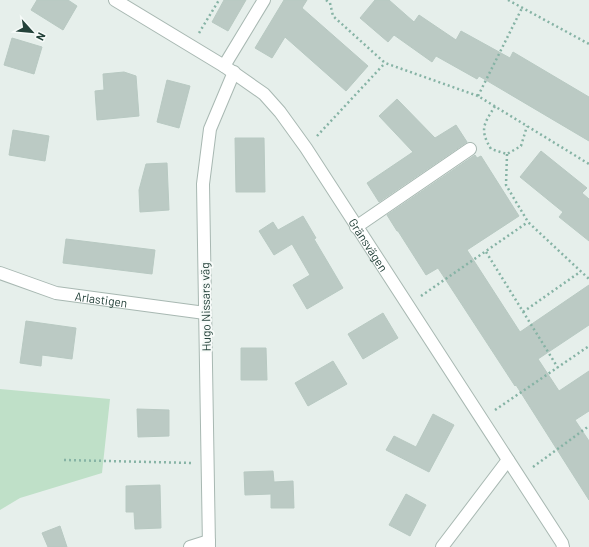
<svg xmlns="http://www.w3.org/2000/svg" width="589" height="547" font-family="Barlow,sans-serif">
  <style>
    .green { fill: #bfe0c8 }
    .building { fill: #bbcac4; stroke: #b8c9c2 }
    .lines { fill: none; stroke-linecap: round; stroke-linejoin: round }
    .service-casing { stroke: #a8b8b2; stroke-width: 14 }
    .minor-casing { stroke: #a8b8b2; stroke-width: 14 }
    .path { stroke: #86b3a5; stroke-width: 2.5; stroke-dasharray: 2 3; stroke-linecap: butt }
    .service { stroke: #fff; stroke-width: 12 }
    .minor { stroke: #fff; stroke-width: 12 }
    .labels { text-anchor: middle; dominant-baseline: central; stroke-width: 4; stroke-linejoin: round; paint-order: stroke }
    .street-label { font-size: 12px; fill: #24423a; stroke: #f7fbf9 }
  </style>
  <rect width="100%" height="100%" fill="#e6efeb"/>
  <path class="green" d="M0,389l110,10 -8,74 -82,25 -20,12z"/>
  <path class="building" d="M37,0h31l9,6 -14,24 -32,-20z
    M224,0h22l-18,31 -16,-9z
    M284,0h23l-5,8 66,58 -22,25 -61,-54 -13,21 -17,-10z
    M375,0h14l25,22 5,-7 37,25 5,-9 49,27 3,-6 76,45v44l-110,-65 -2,3 -41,-23 -4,6 -38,-27 -6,7 -28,-24z
    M12,38l30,9 -8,27 -30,-9z
    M124,72l12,4 3,40 -42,4 -2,-29 9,-1 -1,-16z
    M167,80l23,6 -11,42 -22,-6z
    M397,99l38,39 21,-13 11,17 -88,60 -12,-19 46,-31 -34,-36z
    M13,130l36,6 -4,25 -36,-6z
    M235,138h29l1,54h-29z
    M541,151l46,37 -5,5 7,6v42l-30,-24 4,-5 -43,-35z
    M475,155l2,3 4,-2 38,60 -52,34 53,82 69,-47v40l-51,34 21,32 30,-20v40l-14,9 14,21v59l-73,-115 -1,1 -77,-118 -12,7 -28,-44h-1l-10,-16z
    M167,163l2,47 -29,2 -1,-22 7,-26z
    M303,216l13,22 -2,1 29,49 -36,21 -14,-24 17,-10 -18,-31 -18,11 -15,-24 14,-9 5,8z
    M66,239l89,11 -3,24 -89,-11z
    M383,313l15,25 -35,21 -15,-25z
    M26,321l50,7 -4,31 -30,-4 -1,11 -21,-3z
    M241,348h25l1,32h-26z
    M333,361l14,23 -39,22 -13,-23z
    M137,409l32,1v26l-31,1z
    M433,414l21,11 -25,47 -43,-22 8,-14 22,11z
    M273,471l1,11 19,-1 1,27h-23v-14l-26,1 -1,-23z
    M160,485l1,43 -26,1 -1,-17h-8v-26z
    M406,494l20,11 -16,31 -21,-11z
    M60,526l7,21h-19l-6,-14z"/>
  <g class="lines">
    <g class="service-casing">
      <path id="service" d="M224,66l40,-66
        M356,227l114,-78"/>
    </g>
    <g class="minor-casing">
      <g id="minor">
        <path id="s1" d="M115,0l109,66 40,28 16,18 26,36 256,395 1,4"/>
        <path id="s2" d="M0,273l56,20 149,20"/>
        <path d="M190,547l19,-6"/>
        <path d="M209,547l-6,-363 7,-55 24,-57"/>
        <path d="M442,547l66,-87"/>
      </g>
    </g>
    <path class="path" d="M326,0l4,3 3,13 52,47 93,33 111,68
      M508,0l81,44
      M199,33l20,-33
      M478,96l44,-88
      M495,106c-11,18 -16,23 -4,43l16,5 14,-8 6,-20
      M317,136l68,-73
      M507,154l-1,31 22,37 61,57
      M486,252l72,116
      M421,296l107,-74
      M523,312l57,-40
      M495,410l94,-64
      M64,460l129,3
      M533,467l56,-41"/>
    <use href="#service" class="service"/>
    <use href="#minor" class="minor"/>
  </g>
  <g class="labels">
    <g class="street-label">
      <text stroke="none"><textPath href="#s1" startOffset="360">Gränsvägen</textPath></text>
      <text stroke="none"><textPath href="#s2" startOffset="105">Arlastigen</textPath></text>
      <text transform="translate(205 307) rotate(-91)">Hugo Nissars väg</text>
    </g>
  </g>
  <g transform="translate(32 32) rotate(117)" stroke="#f7fbf9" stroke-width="3" paint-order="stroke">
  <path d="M0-3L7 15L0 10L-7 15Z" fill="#24423a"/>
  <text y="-6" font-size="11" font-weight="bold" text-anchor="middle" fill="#24423a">N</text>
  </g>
</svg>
